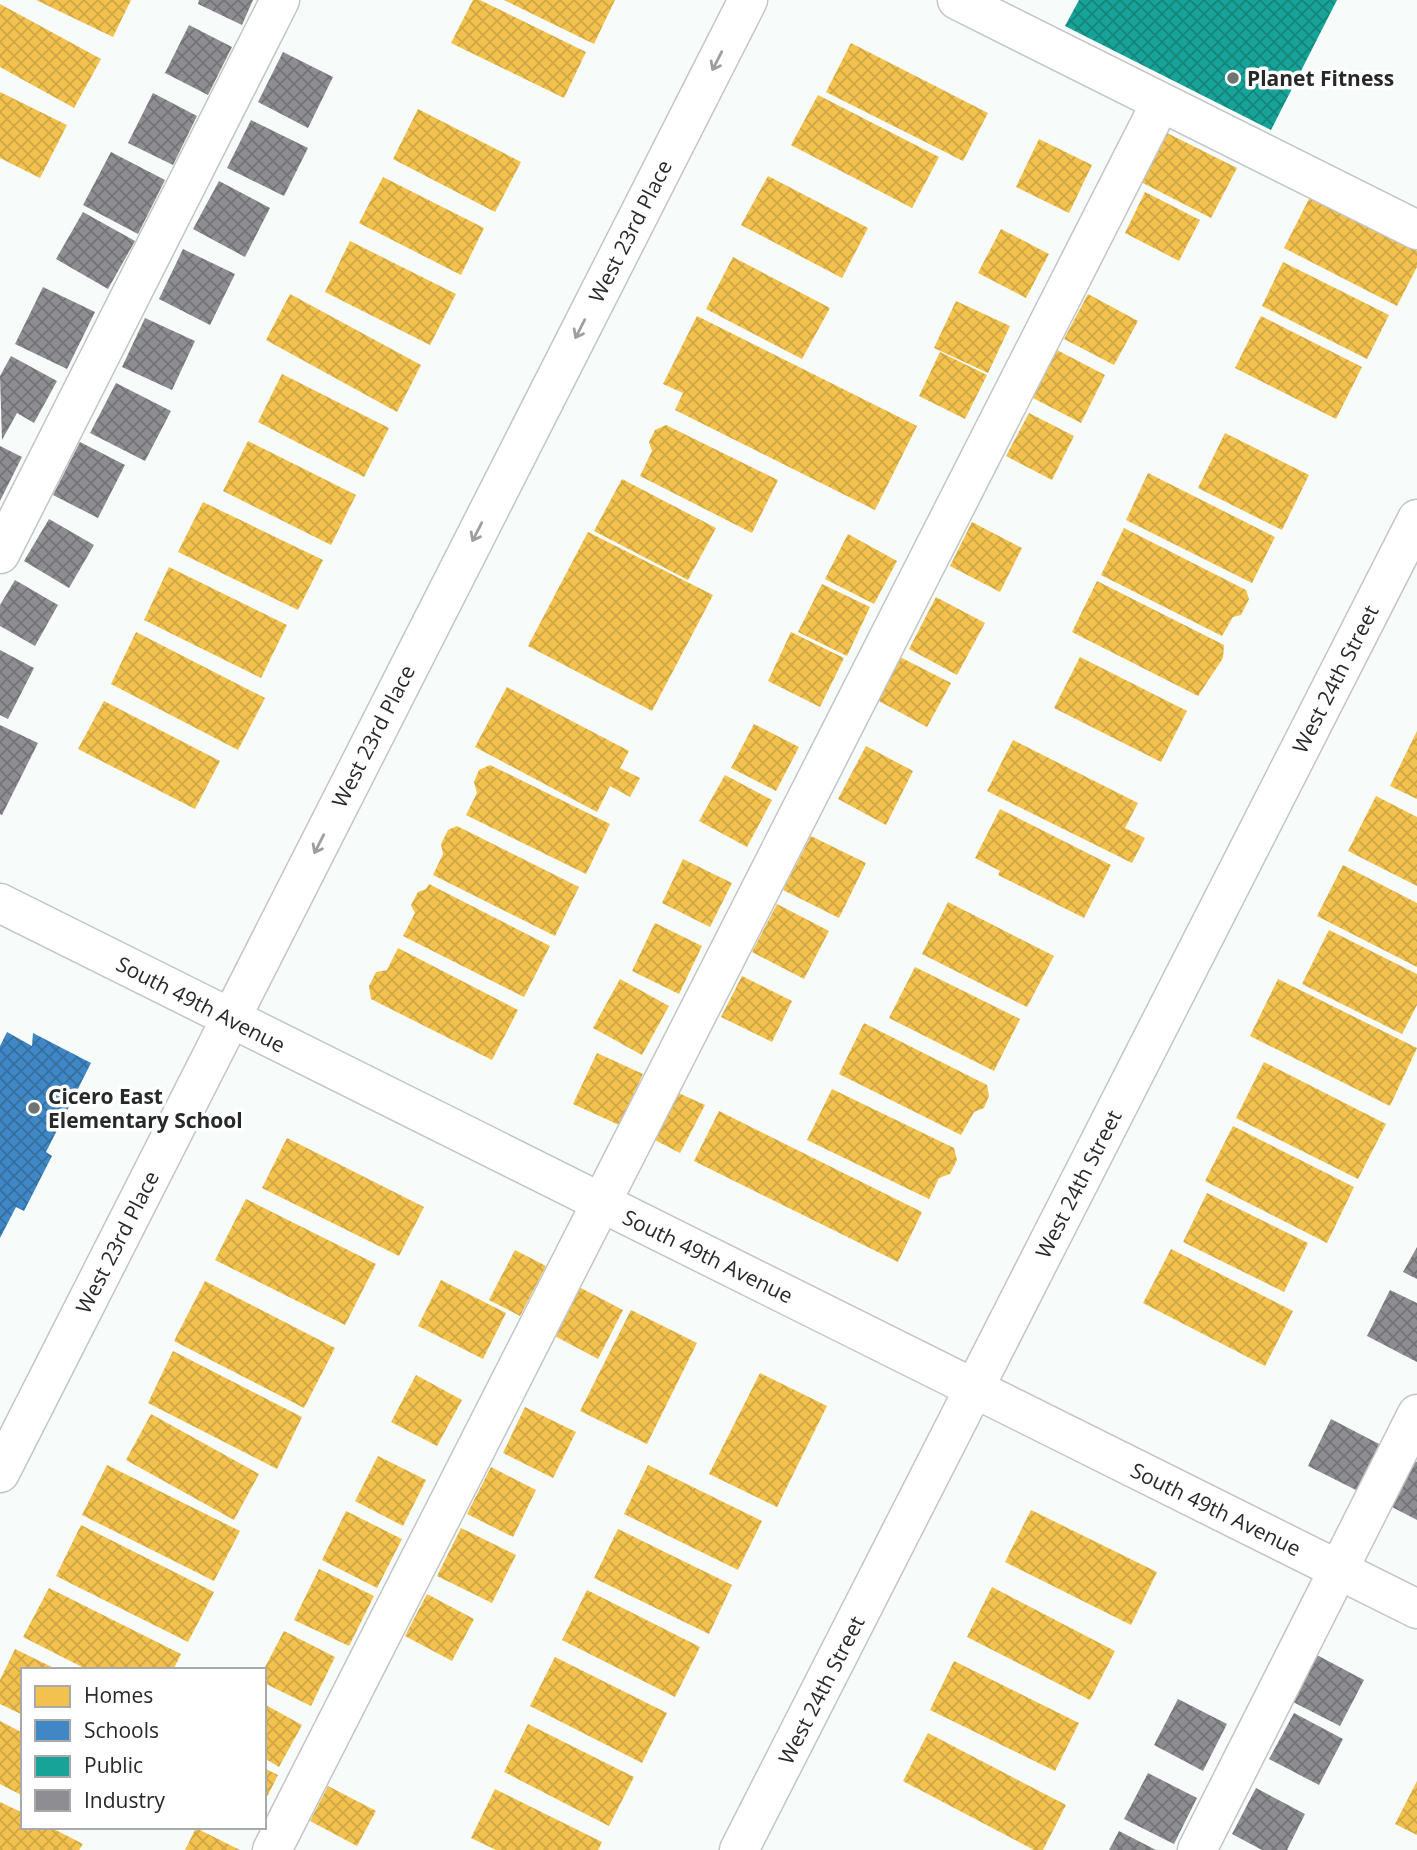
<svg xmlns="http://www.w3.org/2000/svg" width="1417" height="1850" font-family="'Open Sans',sans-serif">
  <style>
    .homes { fill: url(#homes-cross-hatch) }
    .schools { fill: url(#schools-cross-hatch) }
    .public { fill: url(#public-cross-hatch) }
    .industry { fill: url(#industry-cross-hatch) }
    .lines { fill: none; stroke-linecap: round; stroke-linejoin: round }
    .minor-casing { stroke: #c3c6c5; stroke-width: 41 }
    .minor { stroke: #fefffe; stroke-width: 38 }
    .oneway { stroke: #9d9f9e }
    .poi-dot { fill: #6f7372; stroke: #fff; stroke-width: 2.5 }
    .labels { text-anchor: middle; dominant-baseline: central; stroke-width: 7; stroke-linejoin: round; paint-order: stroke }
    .poi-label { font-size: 21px; font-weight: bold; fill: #262928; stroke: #fff; text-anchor: start }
    .street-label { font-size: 21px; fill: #262928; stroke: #fff }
  </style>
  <defs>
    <pattern id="homes-cross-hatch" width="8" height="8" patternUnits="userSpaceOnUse" patternTransform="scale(1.75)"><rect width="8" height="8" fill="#f2c14e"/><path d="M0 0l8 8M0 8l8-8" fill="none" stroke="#cfa644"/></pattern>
    <pattern id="schools-cross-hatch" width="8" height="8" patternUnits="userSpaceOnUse" patternTransform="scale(1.75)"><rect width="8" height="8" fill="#3f88c5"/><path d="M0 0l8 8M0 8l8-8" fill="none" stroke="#356fa0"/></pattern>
    <pattern id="public-cross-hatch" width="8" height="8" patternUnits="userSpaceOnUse" patternTransform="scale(1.75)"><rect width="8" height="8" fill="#17a398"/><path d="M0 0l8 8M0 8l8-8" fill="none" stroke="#15857c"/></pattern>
    <pattern id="industry-cross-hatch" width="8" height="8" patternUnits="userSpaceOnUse" patternTransform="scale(1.75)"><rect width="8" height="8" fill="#8d8d92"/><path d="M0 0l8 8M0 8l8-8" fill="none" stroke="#737377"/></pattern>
  </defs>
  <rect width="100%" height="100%" fill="#f7fcfa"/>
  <path class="homes" d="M36,0h95l-18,37z
    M473,0h7l106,52 -22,46 -113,-55z
    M504,0h111l-21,44z
    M0,4l101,55 -27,49 -74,-41z
    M851,43l137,70 -25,48 -137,-69z
    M0,92l67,33 -27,53 -40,-20z
    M818,95l121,62 -27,51 -121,-63z
    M418,109l103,53 -26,50 -102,-53z
    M1163,131l74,37 -26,50 -74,-38z
    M1039,139l53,26 -23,48 -53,-26z
    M768,176l100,52 -26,50 -101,-53z
    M383,177l101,51 -23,47 -102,-52z
    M1145,192l55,28 -21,41 -54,-28z
    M1310,197l107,54v16l-20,39 -113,-58z
    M1001,229l48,25 -23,44 -48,-25z
    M350,241l106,53 -26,51 -105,-53z
    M733,257l97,51 -28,51 -96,-50z
    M1283,262l106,53 -22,44 -105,-53z
    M290,294l131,71 -24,47 -131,-72z
    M1088,294l50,27 -24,44 -50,-26z
    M956,301l54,25 -22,47 -54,-25z
    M697,316l220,110 -42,84 -200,-100 8,-17 -20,-9z
    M1261,316l101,51 -26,52 -101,-51z
    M1057,350l48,25 -24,48 -48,-25z
    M940,352l47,23 -22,44 -46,-23z
    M282,374l107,54 -25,49 -106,-55z
    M1029,413l45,23 -22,44 -46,-24z
    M666,425l112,55 -26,53 -112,-57 12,-25 -3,-9 6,-12z
    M1225,433l84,42 -27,55 -84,-42z
    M248,441l108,54 -25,50 -108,-54z
    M1148,473l127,64 -23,46 -126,-63z
    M622,479l94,49 -28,52 -94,-49z
    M203,502l120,58 -25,50 -120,-58z
    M972,522l50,26 -22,44 -50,-26z
    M1124,528l122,62 3,9 -8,16 -8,2 -11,19 -121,-61z
    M588,532l125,63 -61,116 -124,-65z
    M848,534l49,27 -23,43 -49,-25z
    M169,567l118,58 -26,53 -117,-58z
    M1097,581l127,64 -1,13 -25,38 -126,-64z
    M822,584l48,23 -23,49 -49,-24z
    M936,597l49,26 -28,52 -48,-26z
    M136,632l129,66 -27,52 -127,-66z
    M791,632l53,26 -24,49 -52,-26z
    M900,657l51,26 -24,44 -50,-27z
    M1080,657l107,54 -26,51 -107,-54z
    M507,687l122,64 -9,17 20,10 -10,19 -20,-11 -13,26 -122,-65z
    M104,701l116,60 -25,48 -117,-60z
    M754,724l45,23 -23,44 -45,-23z
    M1417,731v68l-27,-13z
    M1013,740l125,63 -13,25 20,10 -13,25 -145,-72z
    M866,746l47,25 -27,54 -48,-26z
    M490,765l120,59 -24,50 -120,-59 11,-22 -3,-11 5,-12z
    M725,775l47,25 -25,47 -48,-26z
    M1376,796l41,21v69l-69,-35z
    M1000,809l111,56 -27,53 -86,-43 2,-4 -25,-13z
    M457,826l122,61 -24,49 -122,-61 10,-21 -2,-10 7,-14z
    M811,836l55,27 -27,55 -56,-28z
    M683,859l49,24 -22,44 -48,-24z
    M1343,865l74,38v64l-100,-51z
    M429,884l121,62 -26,51 -121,-61 12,-23 -4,-8 7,-13 8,-3z
    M948,902l106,54 -27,51 -105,-53z
    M777,904l52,27 -25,48 -52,-27z
    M655,923l47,23 -23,48 -47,-23z
    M1329,930l88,44v31l-15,29 -100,-50z
    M398,948l120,62 -26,50 -121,-61 -2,-13 7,-14 11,-2z
    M915,967l105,52 -26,52 -105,-53z
    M742,976l50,25 -20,41 -51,-25z
    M620,979l49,27 -27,49 -49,-27z
    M1278,979l139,69 -27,58 -140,-70z
    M864,1023l123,62 2,11 -5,12 -10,4 -13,23 -122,-61z
    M597,1053l46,21 -24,51 -46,-21z
    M1264,1062l122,62 -28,55 -122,-61z
    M832,1089l122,59 3,12 -7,14 -11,4 -10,21 -122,-59z
    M674,1091l31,14 -25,48 -29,-15z
    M719,1111l203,101 -24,50 -204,-101z
    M1233,1126l121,61 -27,56 -122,-62z
    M287,1138l137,69 -25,49 -137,-68z
    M1207,1193l101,50 -24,49 -101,-50z
    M246,1199l130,65 -31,61 -130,-65z
    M1171,1249l122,62 -28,55 -122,-63z
    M515,1250l31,16 -26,50 -31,-16z
    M441,1280l65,33 -23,46 -65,-33z
    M205,1281l130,67 -31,60 -130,-67z
    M577,1286l46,24 -25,49 -45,-24z
    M631,1310l66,33 -50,101 -67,-33z
    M173,1351l129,66 -25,52 -129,-66z
    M760,1373l67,33 -50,101 -68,-33z
    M416,1375l46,25 -25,46 -46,-24z
    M525,1407l51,25 -23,46 -50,-25z
    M151,1414l108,60 -25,46 -108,-60z
    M378,1456l48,24 -23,46 -48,-25z
    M107,1465l133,66 -26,50 -132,-66z
    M648,1465l114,56 -24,49 -114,-56z
    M491,1467l45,23 -23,47 -46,-23z
    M1031,1510l126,62 -26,53 -126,-63z
    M346,1511l56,28 -25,49 -55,-28z
    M81,1525l133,67 -26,50 -132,-66z
    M461,1528l55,27 -24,48 -55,-27z
    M618,1529l114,56 -23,49 -115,-56z
    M319,1569l55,27 -25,50 -55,-26z
    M992,1587l123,64 -25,49 -123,-63z
    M49,1588l132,66 -8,16h-85l-65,-33z
    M587,1590l113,57 -25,50 -113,-57z
    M427,1594l47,25 -22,42 -47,-25z
    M284,1631l51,26 -24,49 -47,-23v-14z
    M15,1649l43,21h-35v45l-23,-11v-24z
    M555,1657l112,56 -25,50 -112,-57z
    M954,1661l125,62 -24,48 -125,-61z
    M264,1704l38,21 -23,42 -15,-9z
    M0,1721l23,12v63l-23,-12z
    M528,1724l106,53 -25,49 -105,-54z
    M928,1733l138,72 -23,45h-9l-131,-69z
    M264,1768l14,7 -14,28z
    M1417,1781v54l-22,-11z
    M328,1786l48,25 -19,35 -47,-25z
    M495,1789l107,53 -4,8h-102l-25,-12z
    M0,1802l23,11v14h27l33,17 -4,6h-79z
    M196,1828l44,22h-55z"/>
  <path class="schools" d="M7,1032l25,14 1,-13 58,30 -45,89 6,4 -28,55 -8,-4 -16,31v-192z"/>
  <path class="public" d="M1079,0h258l-66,130 -206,-104z"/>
  <path class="industry" d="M199,0h54l-11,25 -44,-21z
    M189,25l43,22 -24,48 -43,-22z
    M283,52l50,25 -25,51 -50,-26z
    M153,93l44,23 -24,49 -45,-22z
    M251,120l57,28 -24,48 -57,-28z
    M111,152l54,28 -27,54 -55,-29z
    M219,181l51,27 -25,49 -52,-28z
    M83,212l52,29 -27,48 -52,-30z
    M183,249l52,25 -25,51 -51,-26z
    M43,287l52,25 -28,57 -52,-25z
    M145,318l50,23 -23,49 -50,-23z
    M11,356l46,25 -23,42 -17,-10 -15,27 -2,-64z
    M116,383l55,28 -26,50 -55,-28z
    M80,442l45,23 -27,53 -45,-23z
    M0,446l22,11 -22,44z
    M49,519l45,26 -25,43 -45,-27z
    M15,580l43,25 -23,41 -35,-20v-21z
    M0,650l34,18 -26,51 -8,-4z
    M0,725l38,18 -36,72 -2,-1z
    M1417,1247v32l-14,-7z
    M1390,1290l27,13v59l-50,-26z
    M1331,1419l50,26 -23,46 -50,-25z
    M1413,1460l4,2v58l-27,-14z
    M1315,1654l49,26 -24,46 -49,-25z
    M1178,1699l49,25 -24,47 -49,-26z
    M1294,1713l49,26 -24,46 -50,-26z
    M1148,1773l49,25 -23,46 -50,-25z
    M1256,1788l49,26 -18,36h-25l-30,-16z
    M1119,1831l37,19h-47z"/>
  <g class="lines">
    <g class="minor-casing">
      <path id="minor" d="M957,0l460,230
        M0,554l280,-554
        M0,903l1417,706
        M0,1473l748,-1473
        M272,1850l889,-1748
        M739,1850l678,-1331
        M1197,1850l220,-436"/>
    </g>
    <use href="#minor" class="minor"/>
  </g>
  <defs><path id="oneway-shaft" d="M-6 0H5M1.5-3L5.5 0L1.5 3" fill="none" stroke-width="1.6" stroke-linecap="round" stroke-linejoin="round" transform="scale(1.75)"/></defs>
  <g class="oneway">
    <use href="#oneway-shaft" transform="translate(717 61) rotate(117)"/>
    <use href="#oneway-shaft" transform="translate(580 329) rotate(117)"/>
    <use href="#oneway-shaft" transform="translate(477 532) rotate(117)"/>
    <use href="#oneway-shaft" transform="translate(319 844) rotate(117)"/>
  </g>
  <g class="poi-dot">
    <circle cx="1233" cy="78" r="7"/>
    <circle cx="34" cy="1108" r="7"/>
  </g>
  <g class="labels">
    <g class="poi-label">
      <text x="1247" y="78">Planet Fitness</text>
      <text x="48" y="1096">Cicero East<tspan x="48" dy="24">Elementary School</tspan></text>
    </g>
    <g class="street-label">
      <text transform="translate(630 231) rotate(-63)">West 23rd Place</text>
      <text transform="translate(1335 679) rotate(-63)">West 24th Street</text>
      <text transform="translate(373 736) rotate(-63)">West 23rd Place</text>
      <text transform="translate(201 1004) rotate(27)">South 49th Avenue</text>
      <text transform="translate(1078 1184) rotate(-63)">West 24th Street</text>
      <text transform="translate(117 1242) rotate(-63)">West 23rd Place</text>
      <text transform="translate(708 1256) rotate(26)">South 49th Avenue</text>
      <text transform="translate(1216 1509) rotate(26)">South 49th Avenue</text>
      <text transform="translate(821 1690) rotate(-63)">West 24th Street</text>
    </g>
  </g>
  <rect x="21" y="1668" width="245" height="161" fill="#ffffff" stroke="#a8a9a9" stroke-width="2"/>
  <rect x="35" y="1686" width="35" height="21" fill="#f2c14e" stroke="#a8a9a9" stroke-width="2"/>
  <text x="84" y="1703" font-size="21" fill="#262928">Homes</text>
  <rect x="35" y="1720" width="35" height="21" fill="#3f88c5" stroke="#a8a9a9" stroke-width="2"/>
  <text x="84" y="1738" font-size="21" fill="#262928">Schools</text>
  <rect x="35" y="1756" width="35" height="21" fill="#17a398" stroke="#a8a9a9" stroke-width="2"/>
  <text x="84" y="1773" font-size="21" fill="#262928">Public</text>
  <rect x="35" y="1790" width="35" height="21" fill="#8d8d92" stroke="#a8a9a9" stroke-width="2"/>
  <text x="84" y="1808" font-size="21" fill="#262928">Industry</text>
</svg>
